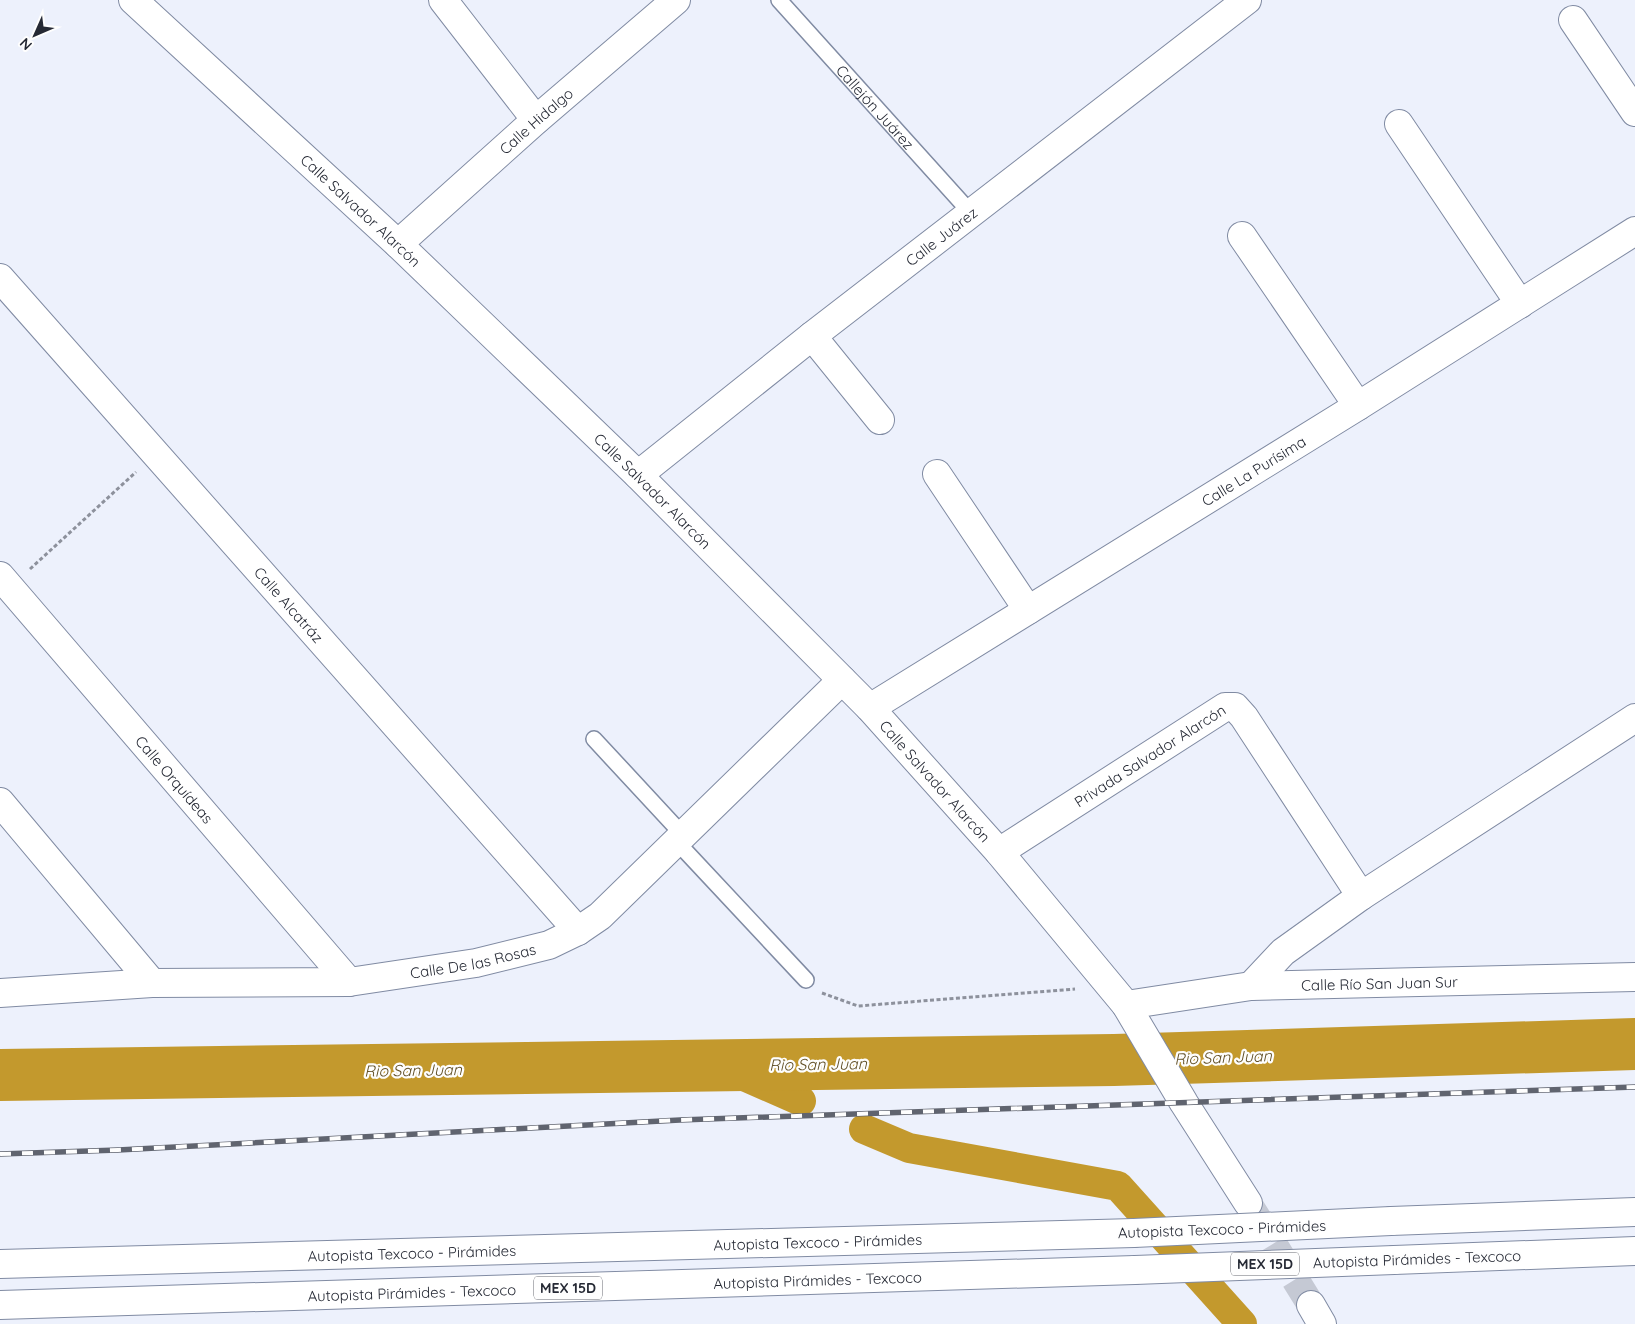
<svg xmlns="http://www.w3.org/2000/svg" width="1635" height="1324" font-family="Quicksand,sans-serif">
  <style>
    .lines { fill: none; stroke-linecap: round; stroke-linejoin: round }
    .canal { stroke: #c3992d; stroke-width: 30 }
    .river { stroke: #c3992d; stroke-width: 52 }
    .secondary-tunnel { stroke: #c5c9d4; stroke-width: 28; stroke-dasharray: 28 14; stroke-linecap: butt }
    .service-casing { stroke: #808ba3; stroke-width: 18 }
    .minor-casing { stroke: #808ba3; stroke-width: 30 }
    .tertiary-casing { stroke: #808ba3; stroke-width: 30 }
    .secondary-casing { stroke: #808ba3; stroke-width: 30 }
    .motorway-casing { stroke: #808ba3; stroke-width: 30 }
    .path { stroke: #8d919c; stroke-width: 3; stroke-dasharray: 4 2.5; stroke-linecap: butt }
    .service { stroke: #fff; stroke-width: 15 }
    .minor { stroke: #fff; stroke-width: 28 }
    .tertiary { stroke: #fff; stroke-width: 28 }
    .secondary { stroke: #fff; stroke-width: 28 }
    .motorway { stroke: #fff; stroke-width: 28 }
    .rail-casing { stroke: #60646f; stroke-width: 5.5 }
    .rail { stroke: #fefefe; stroke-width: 4; stroke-dasharray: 11; stroke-linecap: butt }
    .motorway-bridge-casing { stroke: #808ba3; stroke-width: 30; stroke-linecap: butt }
    .motorway-bridge { stroke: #fff; stroke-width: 28 }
    .labels { text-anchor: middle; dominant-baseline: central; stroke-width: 4.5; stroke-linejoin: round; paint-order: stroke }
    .shield { fill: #fefefe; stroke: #666971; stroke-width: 1 }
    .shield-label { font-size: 14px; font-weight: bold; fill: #252934 }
    .street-label { font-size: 15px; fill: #252934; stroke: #fefefe }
    .water-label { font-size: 16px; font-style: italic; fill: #625027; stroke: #fefefe }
  </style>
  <rect width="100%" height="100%" fill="#edf1fc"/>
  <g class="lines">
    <path class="canal" d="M719,1065l82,36
      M864,1129l45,19 209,38 124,138"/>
    <path class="river" d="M0,1075l1114,-15 521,-16"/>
    <path class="secondary-tunnel" d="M1251,1208l60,97"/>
    <g class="service-casing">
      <g id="service">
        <path id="s1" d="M779,0l192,213"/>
        <path d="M594,739l89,96"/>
        <path d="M676,841l130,139"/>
      </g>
    </g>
    <g class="minor-casing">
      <g id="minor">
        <path d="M443,0l93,120"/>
        <path d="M1573,20l62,92"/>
        <path d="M1399,124l121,180"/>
        <path d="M1242,236l116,170"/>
        <path id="s2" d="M0,278l578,653"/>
        <path d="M812,336l68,84"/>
        <path d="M937,474l91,136"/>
        <path id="s3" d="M638,475l174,-139 435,-336"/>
        <path id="s4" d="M0,576l349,406"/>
        <path id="s5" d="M870,708l488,-302 277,-175"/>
        <path d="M0,802l152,181"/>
        <path id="s6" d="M999,852l226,-145h10l9,10 117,179"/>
        <path d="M1251,986l32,-34 78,-56 274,-178"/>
        <path id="s7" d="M0,993l152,-10 197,-1 127,-19 73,-18 29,-14 22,-15 242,-236"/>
        <path id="s8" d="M1126,1005l125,-19 384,-9"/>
      </g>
    </g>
    <g class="tertiary-casing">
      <g id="tertiary">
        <path id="s9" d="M398,244l138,-124 140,-120"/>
      </g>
    </g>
    <g class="secondary-casing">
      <g id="secondary">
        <path id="s10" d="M133,0l265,244 240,231 232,233 129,144 127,153 58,98 64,100"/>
        <path d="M1311,1305l11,19"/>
      </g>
    </g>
    <g class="motorway-casing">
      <g id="motorway">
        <path d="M1391,1221l244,-9"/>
        <path d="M1394,1260l241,-9"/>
        <path id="s11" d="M0,1264l1134,-31"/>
        <path id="s12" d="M0,1305l1135,-35"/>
      </g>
    </g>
    <path class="path" d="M30,569l106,-97
      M822,993l36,13 217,-17"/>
    <use href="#service" class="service"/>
    <use href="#minor" class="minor"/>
    <use href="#tertiary" class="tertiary"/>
    <use href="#secondary" class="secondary"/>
    <use href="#motorway" class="motorway"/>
    <g class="rail-casing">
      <path id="rail" d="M0,1154l118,-4 562,-30 955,-33"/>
    </g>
    <use href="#rail" class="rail"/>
    <g class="motorway-bridge-casing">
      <path id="motorway-bridge" d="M1134,1233l257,-12
        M1135,1270l259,-10"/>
    </g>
    <use href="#motorway-bridge" class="motorway-bridge"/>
  </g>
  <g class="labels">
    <g class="shield">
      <rect x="1231" y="1252.5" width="68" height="23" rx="4"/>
      <rect x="534" y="1276.5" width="68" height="23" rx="4"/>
    </g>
    <g class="shield-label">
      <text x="1265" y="1264">MEX 15D</text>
      <text x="568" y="1288">MEX 15D</text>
    </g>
    <g class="street-label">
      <text stroke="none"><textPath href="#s1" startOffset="144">Callejón Juárez</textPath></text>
      <text stroke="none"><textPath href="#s9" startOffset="185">Calle Hidalgo</textPath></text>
      <text stroke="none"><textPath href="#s10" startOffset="310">Calle Salvador Alarcón</textPath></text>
      <text stroke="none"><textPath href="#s3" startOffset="386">Calle Juárez</textPath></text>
      <text stroke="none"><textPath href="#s5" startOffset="451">Calle La Purísima</textPath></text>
      <text stroke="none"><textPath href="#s10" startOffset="715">Calle Salvador Alarcón</textPath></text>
      <text stroke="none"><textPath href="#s2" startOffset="436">Calle Alcatráz</textPath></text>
      <text stroke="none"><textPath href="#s6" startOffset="179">Privada Salvador Alarcón</textPath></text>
      <text stroke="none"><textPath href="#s4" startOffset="268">Calle Orquídeas</textPath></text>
      <text stroke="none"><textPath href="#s10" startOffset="1120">Calle Salvador Alarcón</textPath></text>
      <text stroke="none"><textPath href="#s7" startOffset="475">Calle De las Rosas</textPath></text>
      <text stroke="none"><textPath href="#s8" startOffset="255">Calle Río San Juan Sur</textPath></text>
      <text transform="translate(1222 1229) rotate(-2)">Autopista Texcoco - Pirámides</text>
      <text stroke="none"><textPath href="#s11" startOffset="818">Autopista Texcoco - Pirámides</textPath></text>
      <text stroke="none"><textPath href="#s11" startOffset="412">Autopista Texcoco - Pirámides</textPath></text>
      <text transform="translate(1417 1259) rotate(-2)">Autopista Pirámides - Texcoco</text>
      <text stroke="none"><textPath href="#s12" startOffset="818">Autopista Pirámides - Texcoco</textPath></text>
      <text stroke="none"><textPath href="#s12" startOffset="412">Autopista Pirámides - Texcoco</textPath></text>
    </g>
    <g class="water-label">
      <text transform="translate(1223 1057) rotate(-2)">Rio San Juan</text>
      <text transform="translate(818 1064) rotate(-1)">Rio San Juan</text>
      <text transform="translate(413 1070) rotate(-1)">Rio San Juan</text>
    </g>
  </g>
  <g transform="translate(35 35) rotate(225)" stroke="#fefefe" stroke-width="4" paint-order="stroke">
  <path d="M0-4L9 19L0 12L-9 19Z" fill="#252934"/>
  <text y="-8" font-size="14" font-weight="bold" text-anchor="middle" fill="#252934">N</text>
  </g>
</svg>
